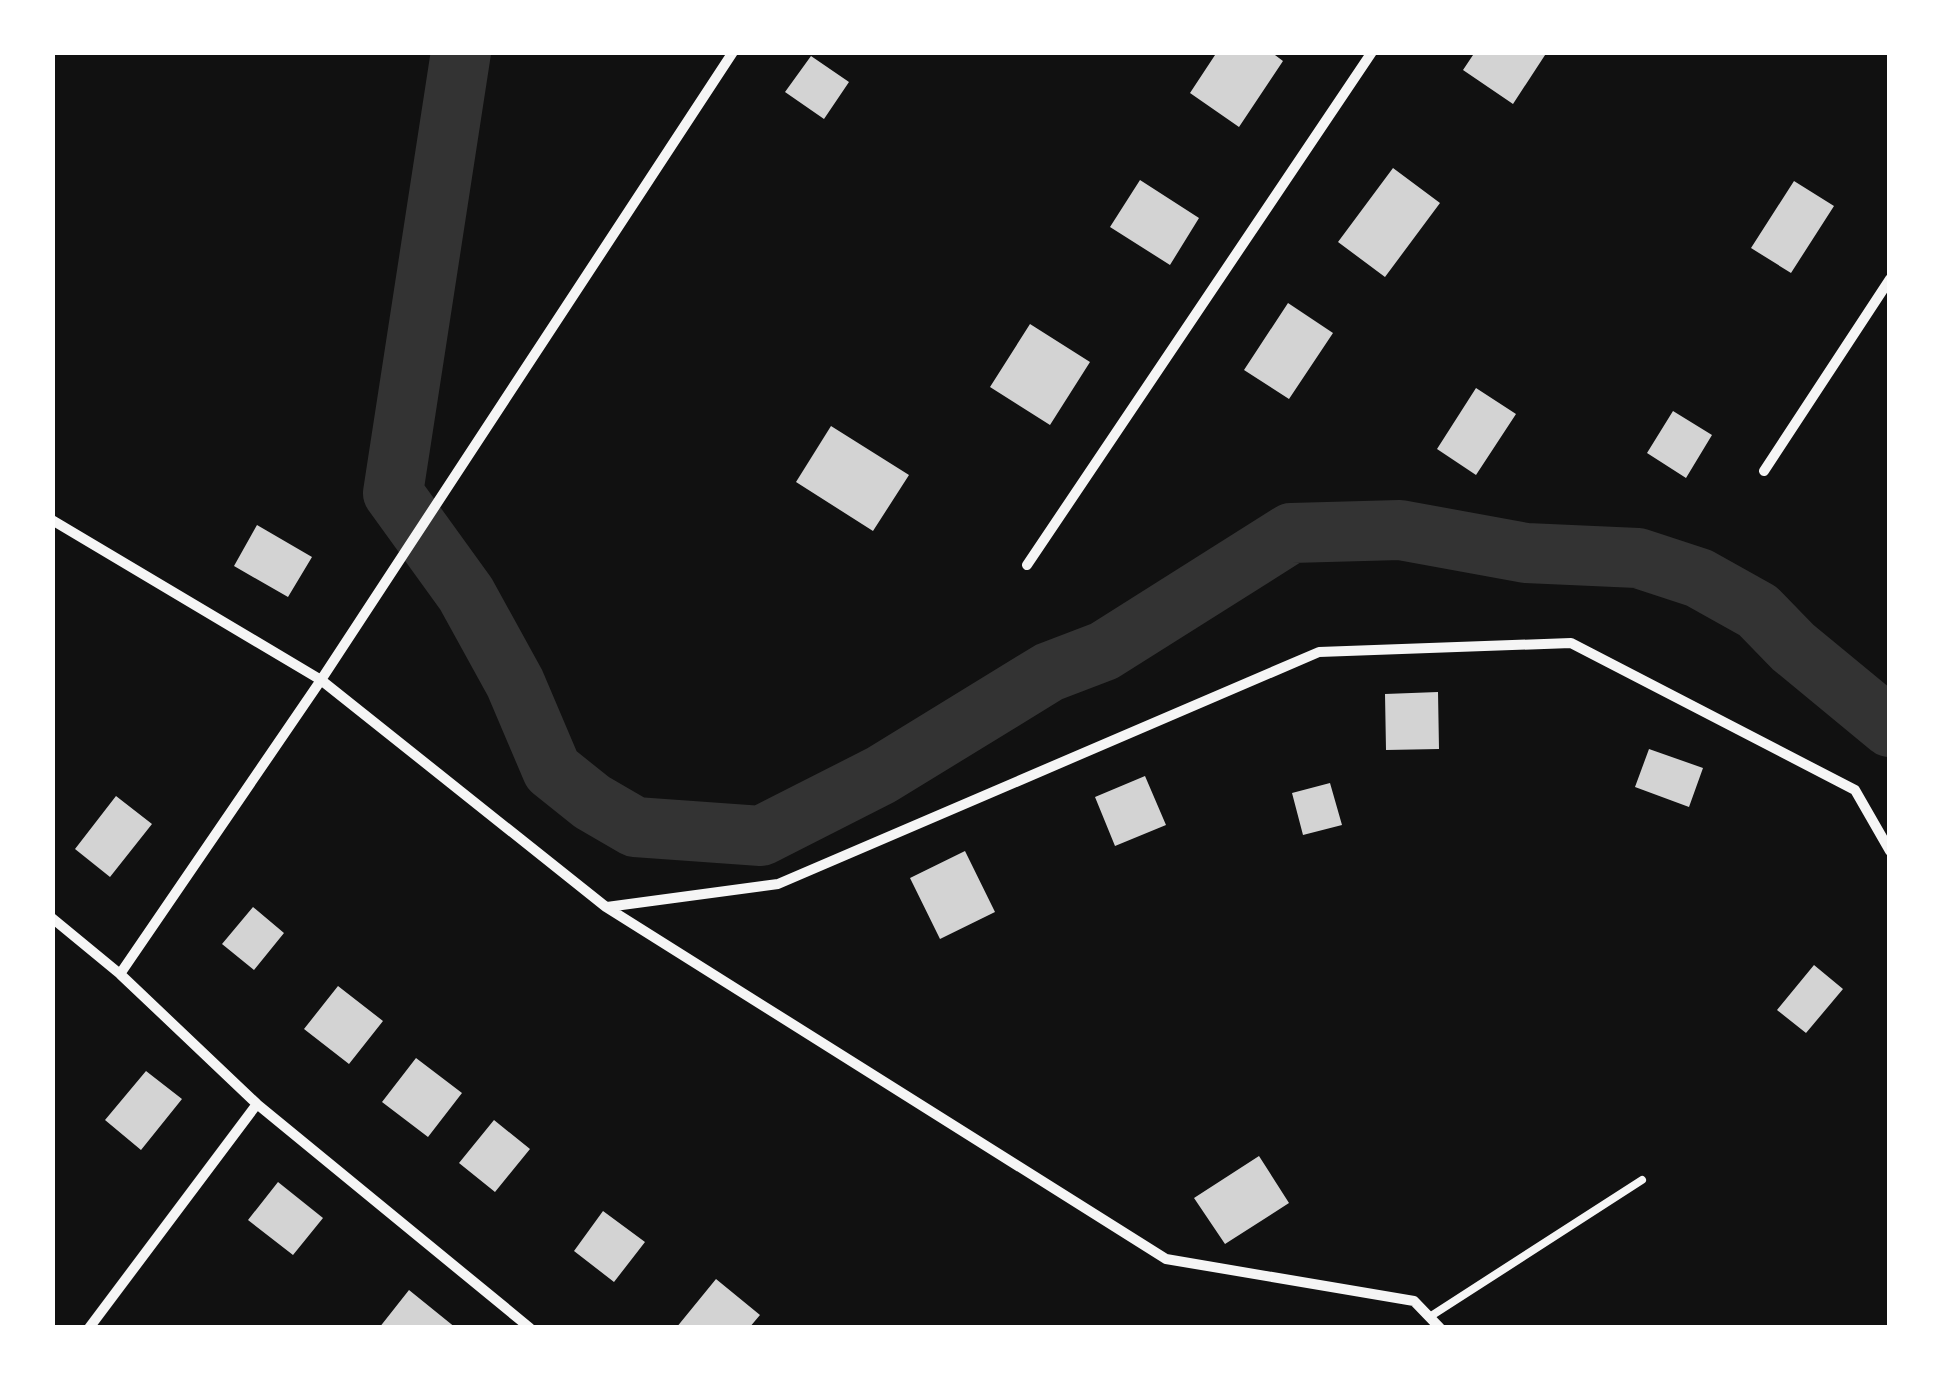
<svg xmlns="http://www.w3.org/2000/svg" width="1942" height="1380" font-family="'Times New Roman',serif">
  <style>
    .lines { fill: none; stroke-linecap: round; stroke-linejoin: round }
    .river { stroke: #333; stroke-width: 60 }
    .building { fill: #d3d3d3 }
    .service { stroke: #f5f5f5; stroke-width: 8 }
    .minor { stroke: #f5f5f5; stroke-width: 10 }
  </style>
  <rect width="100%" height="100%" fill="#111"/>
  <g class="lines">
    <path class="river" d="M461,52l-68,441 73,101 49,89 37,87 40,32 43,25 126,9 120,-61 168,-103 55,-21 187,-118 109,-3 126,23 112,5 61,20 59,33 35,36 97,80"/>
  </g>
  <path class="building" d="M1217,52h54l12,9 -44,66 -49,-34z
    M1475,52h72l-34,52 -50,-34z
    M811,56l38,26 -25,37 -39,-27z
    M1393,168l47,35 -55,74 -47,-35z
    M1140,180l59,38 -29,47 -60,-38z
    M1794,181l40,25 -43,67 -40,-25z
    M1288,303l45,30 -44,66 -45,-29z
    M1030,324l60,38 -40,63 -60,-38z
    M1476,388l40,26 -40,61 -39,-26z
    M1673,411l39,24 -26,43 -39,-25z
    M831,426l78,49 -36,56 -77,-49z
    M257,525l55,32 -24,40 -54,-31z
    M1438,692l1,57 -53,1 -1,-56z
    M1649,749l54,19 -14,39 -54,-20z
    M1145,776l21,49 -51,21 -20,-49z
    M1330,783l12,42 -39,10 -11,-42z
    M116,796l36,28 -42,53 -35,-28z
    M965,851l30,61 -55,27 -30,-61z
    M253,907l31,26 -30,37 -32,-26z
    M1814,965l29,24 -37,44 -29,-23z
    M338,986l45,35 -34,43 -45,-35z
    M416,1058l46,35 -34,44 -46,-35z
    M146,1071l36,28 -41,51 -36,-30z
    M494,1120l36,29 -35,43 -36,-29z
    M1259,1156l30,47 -64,41 -31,-46z
    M278,1182l45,36 -30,37 -45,-35z
    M603,1211l42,31 -31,40 -40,-31z
    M716,1279l44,36 -11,13h-73z
    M409,1290l47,38h-77z"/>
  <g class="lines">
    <path class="service" d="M1431,1316l211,-136"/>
    <path class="minor" d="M1764,471l126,-192
      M52,520l269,160 285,227 560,352 248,42 26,27
      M1027,565l345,-513
      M607,907l171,-23 541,-232 252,-9 284,147 35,61
      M52,918l68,56 137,130 273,224
      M120,974l201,-294 412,-628
      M89,1328l168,-224"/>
  </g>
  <rect width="1942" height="1380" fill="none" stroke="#ffffff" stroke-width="110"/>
</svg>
